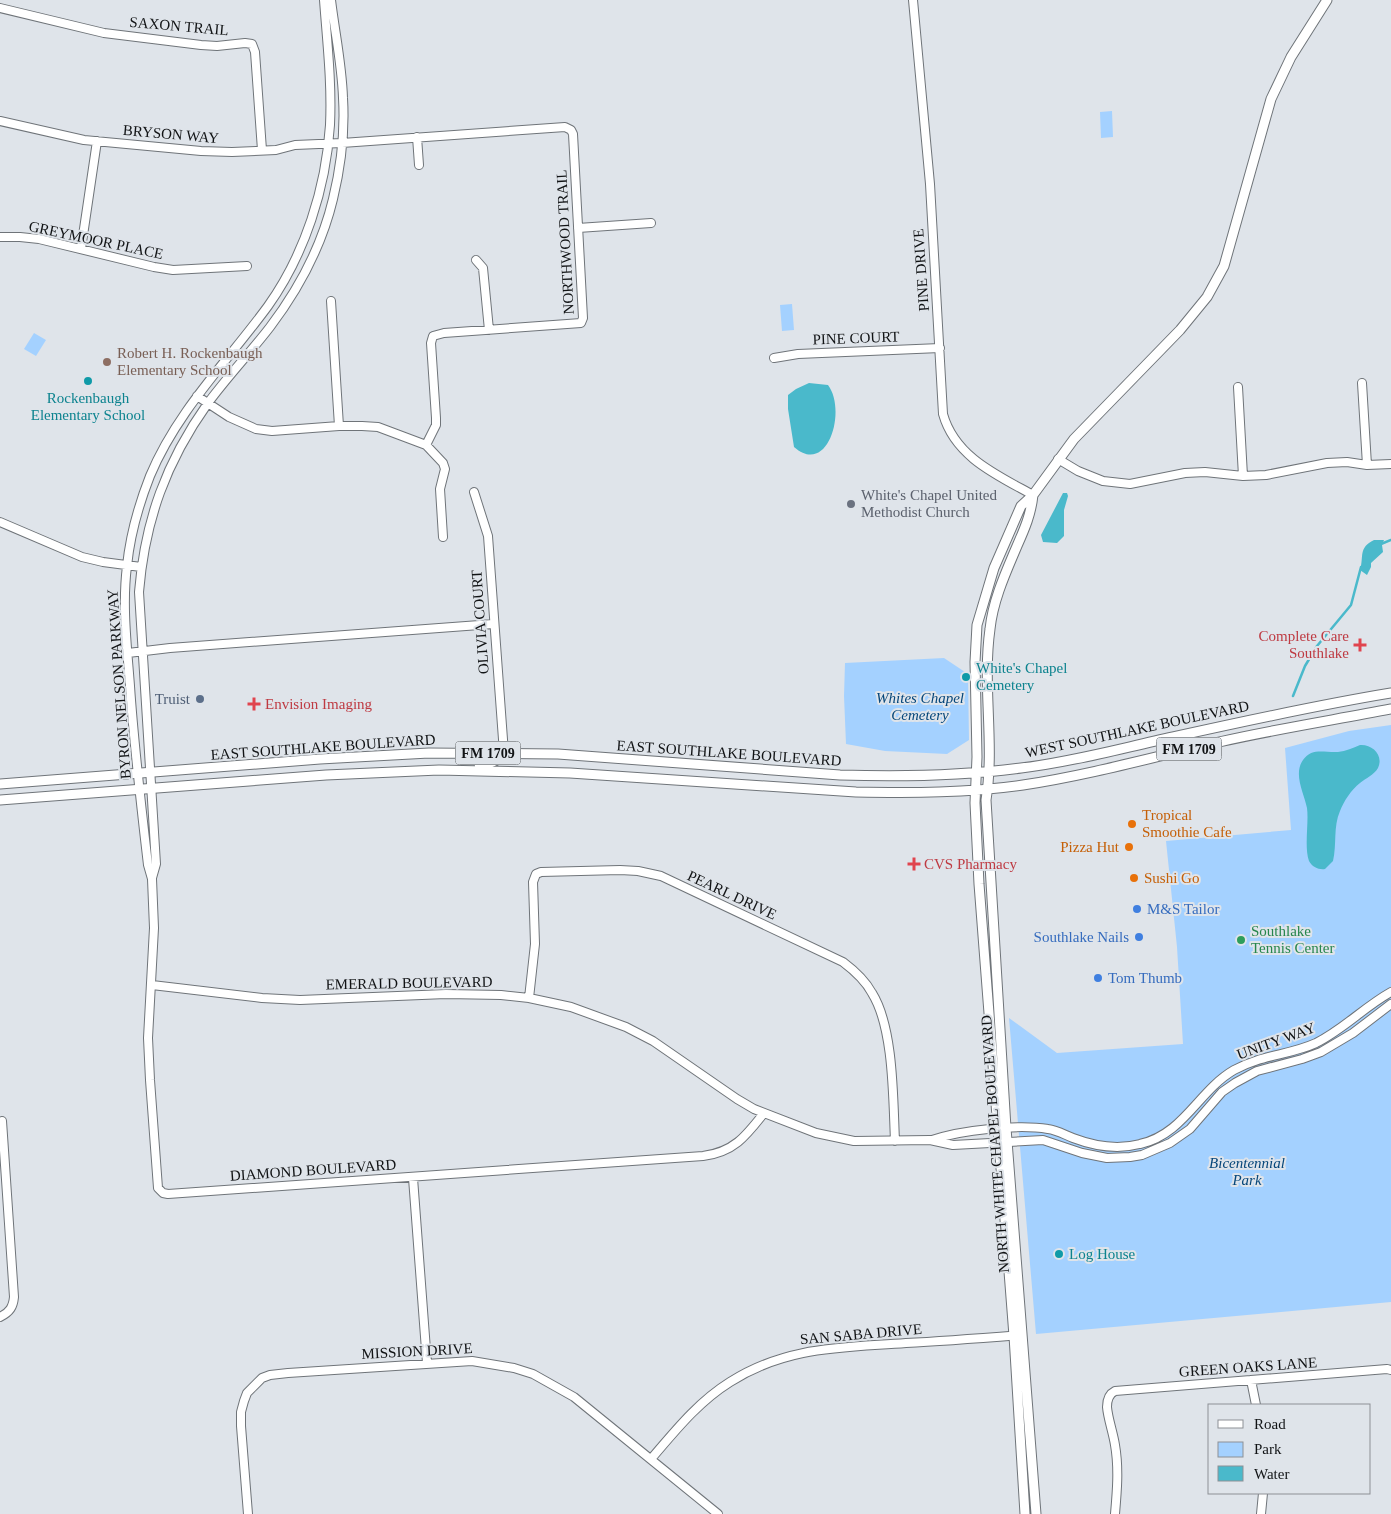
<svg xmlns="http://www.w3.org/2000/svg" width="1391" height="1514" font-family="Georgia,serif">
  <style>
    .green { fill: #a4d1ff }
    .water { fill: #4ab9cb }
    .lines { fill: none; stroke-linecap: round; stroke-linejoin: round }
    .stream { stroke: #4ab9cb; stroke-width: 2.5 }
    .minor-casing { stroke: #6f7479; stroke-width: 10 }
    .major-casing { stroke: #6f7479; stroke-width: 11 }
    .minor { stroke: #fff; stroke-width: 8 }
    .major { stroke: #fff; stroke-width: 9 }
    .education-dot { fill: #8d6e63; stroke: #dfe4ea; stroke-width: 2 }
    .culture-dot { fill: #0f9aa8; stroke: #dfe4ea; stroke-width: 2 }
    .worship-dot { fill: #6b7280; stroke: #dfe4ea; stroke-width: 2 }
    .health-dot { fill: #e0444e; stroke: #dfe4ea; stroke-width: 2 }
    .service-dot { fill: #5c6f8a; stroke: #dfe4ea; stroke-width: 2 }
    .food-dot { fill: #e8710a; stroke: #dfe4ea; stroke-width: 2 }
    .shop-dot { fill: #3f7fe0; stroke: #dfe4ea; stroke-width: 2 }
    .leisure-dot { fill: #2e9e5b; stroke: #dfe4ea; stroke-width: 2 }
    .labels { text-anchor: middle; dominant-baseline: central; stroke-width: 4; stroke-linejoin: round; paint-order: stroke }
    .shield { fill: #dfe4ea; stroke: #4f5255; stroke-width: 1 }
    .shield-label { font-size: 14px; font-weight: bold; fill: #111315 }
    .street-label { font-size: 15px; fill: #111315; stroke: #dfe4ea }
    .education-label { font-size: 15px; fill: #785e54; stroke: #dfe4ea; text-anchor: start }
    .culture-label { font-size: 15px; fill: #0d838f; stroke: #dfe4ea; text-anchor: start }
    .worship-label { font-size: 15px; fill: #5b616d; stroke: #dfe4ea; text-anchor: start }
    .health-label { font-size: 15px; fill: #be3a42; stroke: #dfe4ea; text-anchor: start }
    .park-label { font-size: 15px; font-style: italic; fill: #05467a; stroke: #dfe4ea }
    .service-label { font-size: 15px; fill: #4e5e75; stroke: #dfe4ea; text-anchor: end }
    .food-label { font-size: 15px; fill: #c56008; stroke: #dfe4ea; text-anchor: start }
    .shop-label { font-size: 15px; fill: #366cbe; stroke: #dfe4ea; text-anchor: start }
    .leisure-label { font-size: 15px; fill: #27864d; stroke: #dfe4ea; text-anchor: start }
  </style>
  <rect width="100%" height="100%" fill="#dfe4ea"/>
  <path class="green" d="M1112,111l1,26 -12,1 -1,-26z
    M792,304l2,26 -12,1 -2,-26z
    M34,333l12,7 -10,16 -12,-7z
    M944,658l24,16 1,66 -22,14 -62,-3 -39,-7 -2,-48 1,-33z
    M1391,725v577l-355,32 -27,-316 48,35 126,-9 -6,-97 -11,-106 125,-11 -6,-82 64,-17z"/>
  <path class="water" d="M809,383l19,2c19,25 0,92 -34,62l-6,-38v-14l8,-6z
    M1063,493h4l1,3 -4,14v26l-7,7 -14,-1 -2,-7z
    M1374,540h10l-2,5 1,7 -12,11v4l-4,8 -7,-5c4,-14 -2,-22 14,-30z
    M1360,745c12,-1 24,10 18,23 -4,7 -12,10 -18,15 -9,7 -16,18 -20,28 -7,16 -3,33 -7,50l-8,8c-6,1 -13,-2 -16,-8 -5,-14 0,-38 -2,-53 -3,-15 -14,-34 -4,-48 9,-13 22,-7 35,-8 8,-1 15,-4 22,-7z"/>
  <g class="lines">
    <path class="stream" d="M1381,544l10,-4
      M1293,696l12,-30 12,-20 34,-41 10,-38"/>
    <g class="minor-casing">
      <path id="minor" d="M324,0c3,41 8,83 6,125 -4,63 -25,129 -62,181 -41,56 -91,105 -118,170 -11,28 -20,60 -23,90 -5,39 0,80 3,120 4,60 11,119 18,179l4,14 2,49 -6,110 2,42 8,108 5,5 5,1 535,-38c31,-4 43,-20 61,-43
        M913,0l17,184 13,230c12,43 54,61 90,81
        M0,8l104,25 97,12 16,1 28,-3 7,1 3,8 7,98
        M0,121l84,19 117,11 31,1 44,-2 19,-5 47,-2 223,-16 6,3 2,4 10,184 -2,5 -137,10 -11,3 -2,7 5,75v7l-10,20
        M417,137l2,28
        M578,228l73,-5
        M0,237h20l19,2 115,28 19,3 74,-4
        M81,249l16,-108
        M476,260l7,8 6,62
        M331,301l8,125
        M774,358l24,-4 142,-6
        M1362,383l5,82
        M1238,387l5,89
        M197,396l32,21 27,12 16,2 67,-5h23l16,1 48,18 17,18 2,6 -5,20 3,48
        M1058,459l20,12 25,10 27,3 55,-11 20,-1 38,4 23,-1 61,-12 20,-1 20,3 24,-1
        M474,492l14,44 16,217
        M0,522l82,35 21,5 38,5
        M128,653l42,-5 323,-24
        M152,878l4,-14 -17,-272c6,-72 27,-130 69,-189 19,-26 42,-50 62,-76 28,-37 52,-82 63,-128 8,-33 12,-68 10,-101 -1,-33 -8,-65 -12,-98
        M152,985l110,13 38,2 146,-6 55,1 28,3 42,9 55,20 27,14 84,58 17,10 62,24 38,8 76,-1 23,5 90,-5 39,13 25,5 23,-1 12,-2 28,-12 20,-14 32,-37 13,-9 22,-12 45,-12 19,-7 32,-19 38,-29
        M529,998l6,-54 -2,-62 3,-8 5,-2 79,-2 18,1 23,5 182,86c12,9 22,18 29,31 22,35 21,107 23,148
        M932,1140c29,-10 86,-16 116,-11 9,1 17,6 25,9 21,8 44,12 67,6 44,-10 58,-53 94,-74 27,-15 56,-15 82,-27 28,-14 48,-36 75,-51
        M413,1178l14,185
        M0,1317c10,-5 13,-10 14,-20l-12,-176
        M1251,1380l5,25
        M651,1459c24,-28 47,-57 79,-77 57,-36 111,-34 176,-39 38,-2 76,-5 114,-8
        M248,1514l-7,-88v-14l3,-11 3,-8 15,-15 8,-3 18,-2 184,-12 42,7 19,6 41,23 144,117
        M1115,1514c2,-23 4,-46 0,-69 -2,-13 -7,-26 -8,-38 0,-7 2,-13 8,-16l272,-22 4,1
        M1261,1514l2,-21"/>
    </g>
    <g class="major-casing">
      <path id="major" d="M1033,495c-2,19 -8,33 -16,51 -11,26 -24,54 -27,83 -8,57 5,114 -4,171l20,328 30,386
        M479,764c11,0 18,-2 25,-11
        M0,784l320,-25 109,-6 129,1 282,21c61,2 121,1 181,-7 51,-6 101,-20 152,-31 72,-16 145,-32 218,-44
        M0,800l326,-25 113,-5 131,3 286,19c56,1 112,1 167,-7 66,-10 131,-28 196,-43 57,-13 115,-22 172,-33
        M1025,1514l-11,-178 -35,-452 -4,-81 2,-46 -2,-95 2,-37 17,-57 27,-62 12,-11 41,-56 106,-109 27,-33 17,-31 47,-167 20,-42 36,-57"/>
    </g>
    <use href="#minor" class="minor"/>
    <use href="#major" class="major"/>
  </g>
  <circle class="education-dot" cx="107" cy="362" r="5"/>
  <g class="culture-dot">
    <circle cx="88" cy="381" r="5"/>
    <circle cx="966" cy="677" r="5"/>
    <circle cx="1059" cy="1254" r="5"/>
  </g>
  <circle class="worship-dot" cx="851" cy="504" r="5"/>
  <g class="health-dot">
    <path d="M1357.5 637.5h5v5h5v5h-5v5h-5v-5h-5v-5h5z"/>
    <path d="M251.5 696.5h5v5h5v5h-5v5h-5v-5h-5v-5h5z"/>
    <path d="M911.5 856.5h5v5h5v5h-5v5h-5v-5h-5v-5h5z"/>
  </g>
  <circle class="service-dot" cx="200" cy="699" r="5"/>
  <g class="food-dot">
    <circle cx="1132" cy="824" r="5"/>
    <circle cx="1129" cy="847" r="5"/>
    <circle cx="1134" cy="878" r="5"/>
  </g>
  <g class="shop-dot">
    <circle cx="1137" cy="909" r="5"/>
    <circle cx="1139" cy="937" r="5"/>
    <circle cx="1098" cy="978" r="5"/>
  </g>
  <circle class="leisure-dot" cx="1241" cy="940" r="5"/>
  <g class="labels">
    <g class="shield">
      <rect x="1156.5" y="737.5" width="65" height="23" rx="4"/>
      <rect x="455.5" y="741.5" width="65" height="23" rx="4"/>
    </g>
    <g class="shield-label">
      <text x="1189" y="749">FM 1709</text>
      <text x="488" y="753">FM 1709</text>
    </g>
    <g class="street-label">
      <text transform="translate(179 26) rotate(5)">SAXON TRAIL</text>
      <text transform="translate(171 134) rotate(5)">BRYSON WAY</text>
      <text transform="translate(96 240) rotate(12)">GREYMOOR PLACE</text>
      <text transform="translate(565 242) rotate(-93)">NORTHWOOD TRAIL</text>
      <text transform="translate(921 270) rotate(-94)">PINE DRIVE</text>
      <text transform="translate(856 338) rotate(-2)">PINE COURT</text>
      <text transform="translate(480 622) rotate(-94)">OLIVIA COURT</text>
      <text transform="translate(119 684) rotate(-94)">BYRON NELSON PARKWAY</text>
      <text transform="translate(1137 729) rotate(-12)">WEST SOUTHLAKE BOULEVARD</text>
      <text transform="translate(323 747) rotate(-4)">EAST SOUTHLAKE BOULEVARD</text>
      <text transform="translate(729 753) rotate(4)">EAST SOUTHLAKE BOULEVARD</text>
      <text transform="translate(732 895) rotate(25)">PEARL DRIVE</text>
      <text transform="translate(409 983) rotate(-1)">EMERALD BOULEVARD</text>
      <text transform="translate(1276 1041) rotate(-20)">UNITY WAY</text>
      <text transform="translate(995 1144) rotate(-94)">NORTH WHITE CHAPEL BOULEVARD</text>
      <text transform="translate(313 1170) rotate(-4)">DIAMOND BOULEVARD</text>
      <text transform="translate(861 1334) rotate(-5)">SAN SABA DRIVE</text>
      <text transform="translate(417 1351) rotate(-3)">MISSION DRIVE</text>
      <text transform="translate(1248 1367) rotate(-4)">GREEN OAKS LANE</text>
    </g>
    <g class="education-label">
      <text x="117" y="353">Robert H. Rockenbaugh<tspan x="117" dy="17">Elementary School</tspan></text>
    </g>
    <g class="culture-label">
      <text x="88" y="398" text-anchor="middle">Rockenbaugh<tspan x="88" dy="17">Elementary School</tspan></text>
      <text x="976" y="668">White's Chapel<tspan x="976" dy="17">Cemetery</tspan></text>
      <text x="1069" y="1254">Log House</text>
    </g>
    <g class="worship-label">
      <text x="861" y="495">White's Chapel United<tspan x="861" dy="17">Methodist Church</tspan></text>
    </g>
    <g class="health-label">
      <text x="1349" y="636" text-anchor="end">Complete Care<tspan x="1349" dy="17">Southlake</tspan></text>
      <text x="265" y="704">Envision Imaging</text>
      <text x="924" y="864">CVS Pharmacy</text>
    </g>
    <g class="park-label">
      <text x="920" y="698">Whites Chapel<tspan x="920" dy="17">Cemetery</tspan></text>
      <text x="1247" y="1163">Bicentennial<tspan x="1247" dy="17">Park</tspan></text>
    </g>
    <g class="service-label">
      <text x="190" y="699">Truist</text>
    </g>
    <g class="food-label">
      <text x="1142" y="815">Tropical<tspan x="1142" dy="17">Smoothie Cafe</tspan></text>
      <text x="1119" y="847" text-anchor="end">Pizza Hut</text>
      <text x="1144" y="878">Sushi Go</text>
    </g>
    <g class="shop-label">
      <text x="1147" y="909">M&amp;S Tailor</text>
      <text x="1129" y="937" text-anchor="end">Southlake Nails</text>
      <text x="1108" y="978">Tom Thumb</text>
    </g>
    <g class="leisure-label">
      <text x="1251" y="931">Southlake<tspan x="1251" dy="17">Tennis Center</tspan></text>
    </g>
  </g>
  <rect x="1208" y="1404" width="162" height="90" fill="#dfe4ea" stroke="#8d9095"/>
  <rect x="1218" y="1420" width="25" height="8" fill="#ffffff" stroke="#8d9095"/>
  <text x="1254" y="1429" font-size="15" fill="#111315">Road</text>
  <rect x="1218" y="1442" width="25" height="15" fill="#a4d1ff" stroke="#8d9095"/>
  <text x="1254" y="1454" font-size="15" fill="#111315">Park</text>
  <rect x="1218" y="1466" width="25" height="15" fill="#4ab9cb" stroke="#8d9095"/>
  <text x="1254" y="1479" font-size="15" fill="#111315">Water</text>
</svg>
